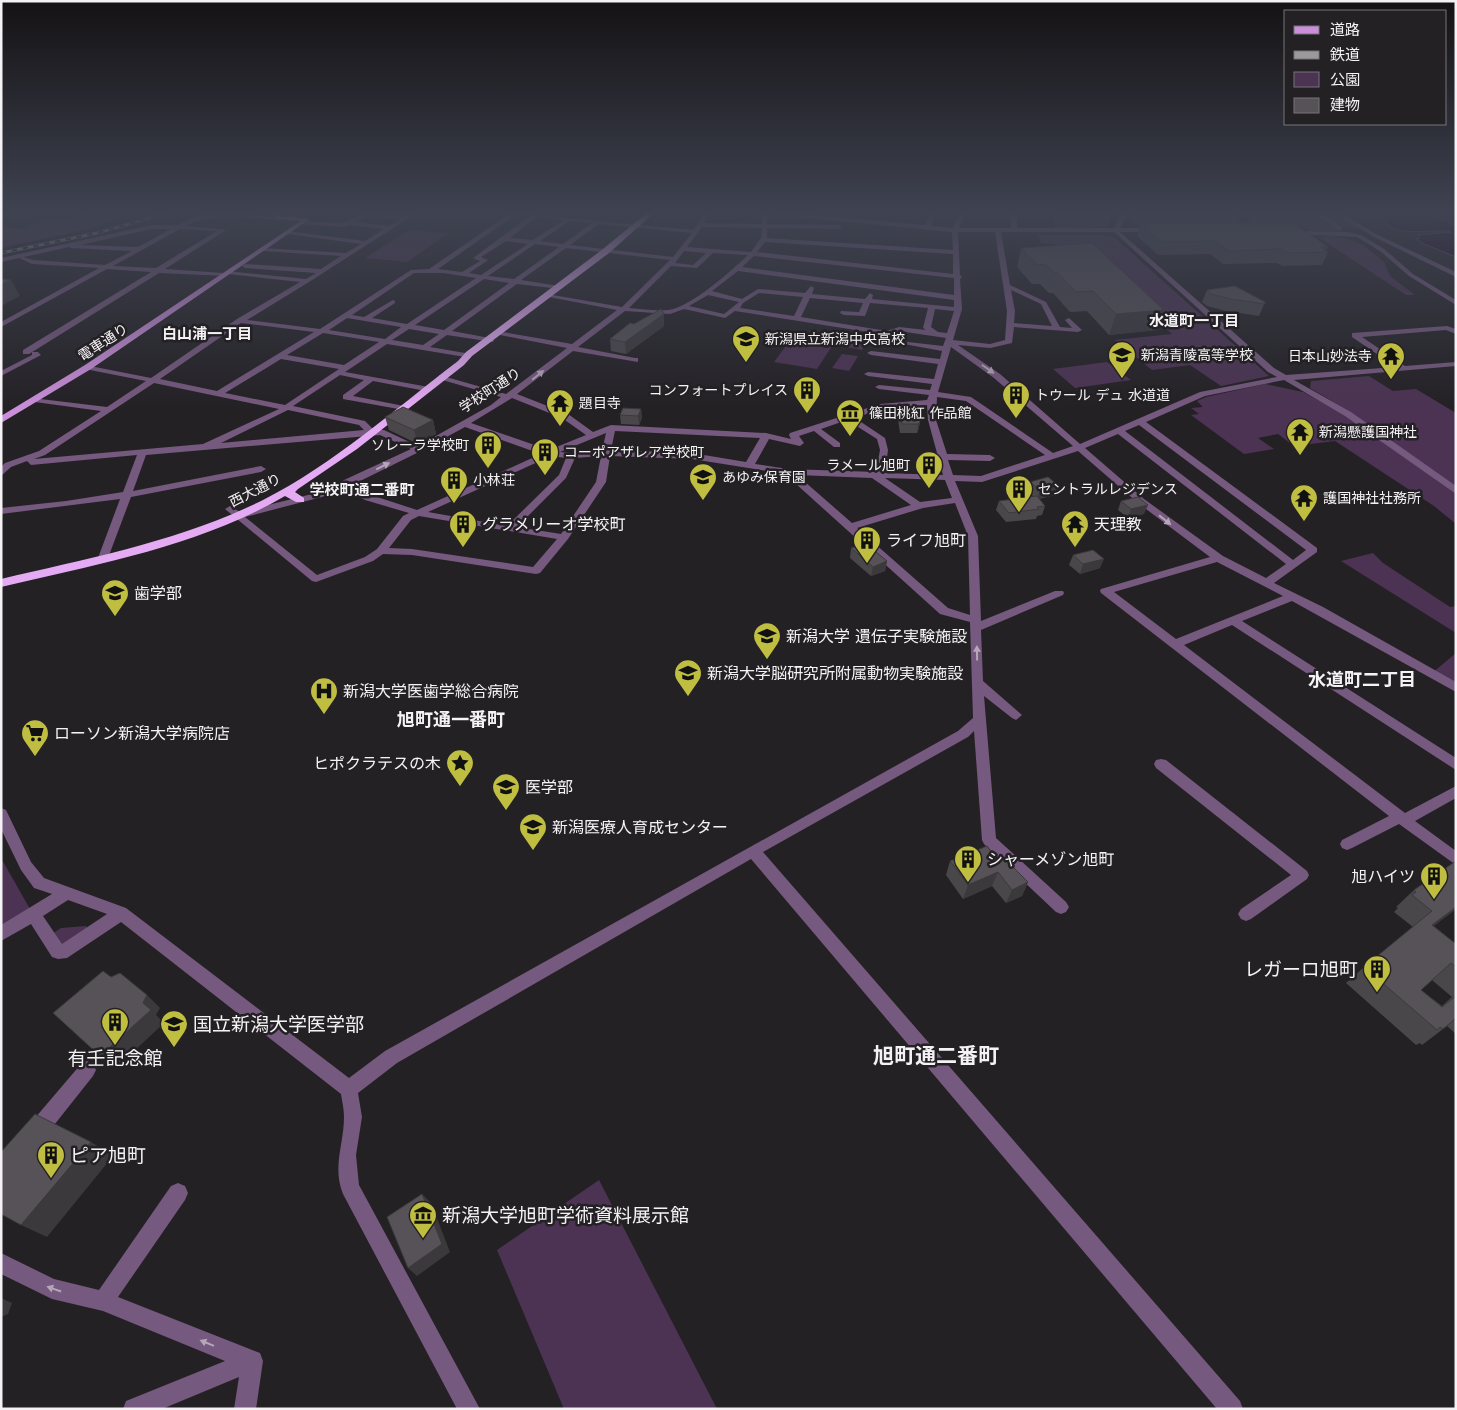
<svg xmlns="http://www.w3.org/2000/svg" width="1457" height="1410" font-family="'DejaVu Sans','Noto Sans JP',sans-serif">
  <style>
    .green { fill: #4c3353 }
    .water { fill: #17001f; stroke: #59495f }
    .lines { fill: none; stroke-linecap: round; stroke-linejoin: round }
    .minor { fill: #76597e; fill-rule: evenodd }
    .major { fill: #ca8eda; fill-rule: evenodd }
    .highway { fill: #e4abf4; fill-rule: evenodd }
    .rail-casing { stroke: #9b999c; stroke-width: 3 }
    .rail { stroke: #242125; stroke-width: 2; stroke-dasharray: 5.5; stroke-linecap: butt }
    .wall { fill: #4a474b; fill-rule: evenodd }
    .shaded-wall { fill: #3c393d }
    .building { fill: #565257; stroke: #3c393d }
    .oneway { fill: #b5a6b9 }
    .labels { text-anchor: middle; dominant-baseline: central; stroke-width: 5; stroke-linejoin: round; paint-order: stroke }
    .far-poi-label { font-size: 14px; fill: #f4f2f4; stroke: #242125; text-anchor: start }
    .far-street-label { font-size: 14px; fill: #f4f2f4; stroke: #242125 }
    .far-neighbourhood-label { font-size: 15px; font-weight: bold; fill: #f4f2f4; stroke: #242125 }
    .poi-label { font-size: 16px; fill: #f4f2f4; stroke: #242125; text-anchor: start }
    .neighbourhood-label { font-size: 18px; font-weight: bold; fill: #f4f2f4; stroke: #242125 }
    .near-poi-label { font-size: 19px; fill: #f4f2f4; stroke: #242125; text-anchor: start }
    .near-neighbourhood-label { font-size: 21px; font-weight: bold; fill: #f4f2f4; stroke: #242125 }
  </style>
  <rect width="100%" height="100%" fill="#242125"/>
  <path class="green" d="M1054,212h60l-8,15 -51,1z
    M1135,212h94l7,4 4,6 -1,8 -94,-3 -13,-5z
    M1285,212h29l28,19h-33z
    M1320,212h21l28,18 -29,-3z
    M83,214l35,5 -34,11 -83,18v-22l20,3 26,-10 18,2z
    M409,230l39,3 -41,29 -42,-4z
    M1038,235h62l15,3 154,138 -48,10 -31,-21 -38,5 -37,-30 57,-6 -80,-75 -25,1 -5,-15 -21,-2z
    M1333,236l14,3 16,6 21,17 6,14 25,19h-9l-88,-58z
    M797,331l41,6 -21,32 -43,-7z
    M854,334l16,3 -8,13 -16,-3z
    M842,354l16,2 -9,15 -17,-3z
    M1107,362l24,18 -56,8 -22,-19z
    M1369,376l24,15 23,-2 40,24v75l-104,-75 -42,-25 1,-7z
    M1265,384l38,8 43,23 110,79v30l-22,-18 -99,-65 -33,4 -12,-2 -12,-9 -20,4 16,11 -30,5 -53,-39 8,-1 -8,-6 12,-1 -6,-6 9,-4z
    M1373,553l10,10 67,44 6,-1v27l-115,-72z
    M1456,653v34l-25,-13z
    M1,858l29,51 -29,17z
    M86,926l2,3 -27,17 -9,-12 9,-6z
    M599,1180l118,229h-153l-67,-159z"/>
  <path class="water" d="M1383,214h51l22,12v31l-32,-13 -8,-5 4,-1 -3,-3 34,-3c-13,-5 -67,10 -68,-18z"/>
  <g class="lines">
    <path class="minor" d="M10,212h8l-17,6v-4z
      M223,212l58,6 -3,2c-30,-2 -65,-9 -92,6l40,4 -61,39 59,4 3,2 -1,1 -67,-3 -130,81h-6v-4l128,-78 -44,-3 -106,58v-5l98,-54 -67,-4 -13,-6 -18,4v-4l151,-33h26l18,-9zM152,229h19l-33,18 -58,-2zM180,229l37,2 -61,37 -43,-2zM69,247l2,1 61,3 -27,14 -72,-5 -9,-3z
      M311,212h57l36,4 8,-4h6l-109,70 -62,38 73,9 91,-59 18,-1 80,-55 -8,-2 193,18 11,-18h6l-7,11 58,1v-12h19l144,13 5,-13h6l-5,14 22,2 7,-16h6l-7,16h52v-16h6v16h97l8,-16h6l-8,16h35l3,2 -3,2h-35l154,136 12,7 110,-8 -44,-30v-4l95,-7 9,3v5l-10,-4 -84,7 43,29 51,-4v4l-162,14 57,32 105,74v8l-111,-78 -61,-36 -79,16 -59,26 171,126v4l-43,31 49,24 133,75v10l-164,-91 -50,20 214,137v12l-224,-145 -48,20 221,168 51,-27v12l-41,23 41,30v14l-57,-41 -47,24 -5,2 -5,-2 -2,-4 2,-4 47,-24 -288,-223 -1,-2 1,-2 109,-32 -72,-54 -60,-52 -96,31 -27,-1 23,55 3,85 74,-30h8l1,2 -1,2 -82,35 2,51 39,34 -6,5 -4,-2 -28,-22 12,142 70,64 3,5 -3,5 -5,2 -5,-2 -72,-68 -2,-4 -8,-109 -6,6 -205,115 477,549 3,8h-26l-466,-550 -354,204 -39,30 4,24 -6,38 3,30 121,224h-23l-114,-215c-11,-27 1,-50 1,-77 0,-8 -2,-16 -3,-23l-220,-172 -54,36 -9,1 -6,-2 -21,-33 -30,17v-16l51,-31 -18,-6 -13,-18 -20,-41v-21l5,2 25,52 13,16 82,30 223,170 36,-27 573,-320 15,-13 -3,-96 -30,-8 -155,-140 -93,-15 -82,-3 -4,26 -38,57 -28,34 -4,1 -124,-19 -29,-1 -10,7 -57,21 -4,-1 -87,-72 5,-3 10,6 76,-19 95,-44 -31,-14 -234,20 -13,36 128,-25 5,3 -5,3 -130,25 -23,61 -5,3 -5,-3 22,-59 -119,15v-6l65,-7 57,-9 14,-37 -106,10 -4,-4 -16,6 -10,9v-9l4,-4 34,-12 62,-40 -66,-9 -4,-2 1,-2 75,9 39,-26 -61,-12v-4l66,13 86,-59 63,-37 -72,-8 -2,-1v-2l80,8 10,-6 -71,-5 -3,-2 3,-2 76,5 20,-13 -78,-5 -2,-3 85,5 15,-9 -73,-10 -2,-3 79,10 19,-12 -35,-4 -5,2 -46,-3 2,-3 43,2 19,-9h-48zM768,214l184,18 1,18 -186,-12v-10l72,1 3,-2 -3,-2 -72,-1zM369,215l31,4 -11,7 -34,-4zM515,215l15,1 -57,42 7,3 -18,11 -24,-3zM536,217l28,3 -31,20 -23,-2zM570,221l22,2 -29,21 -23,-3zM599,224l93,9 -19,24 -103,-12zM702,227l60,1 -1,10 -10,14 -64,-5zM958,232h37l12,79 -2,29 -15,4 -37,-4 9,-31 -2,-30 2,-2 -2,-2zM1001,232h113l154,140 9,5 -77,15 -120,52 -80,-70 -42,-29 32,3 22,-5 2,-16 64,5 4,-2 -13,-12 -4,2 7,8 -12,-1 -14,-25 -36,-17zM506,241l22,3 -47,31 -12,-2 19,-13 -7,-3zM765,242l188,12v20l-196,-22zM535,244l24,3 -45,32 -26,-3zM566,248l104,12 -48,47 -75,-13 -1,1 3,2 68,13 -45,34 -75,-13v4h3l67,13 -61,46 -67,-19v4l62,18 -10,8 -73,41 -34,-16 -11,-1 -8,-8 -72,-15 47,-31 24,5 -21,15v4l61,11v-4l-51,-10 20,-15 53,10h3v-4l-84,-15 42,-28 84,14v-4l-41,-7 17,-12 46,7 1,-2 -4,-2 -38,-7 65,-47 44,5 1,-1 -3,-2 -38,-6zM684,251l22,2 -13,12 -18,-2zM713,253l35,2c-17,16 -58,53 -80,55 -13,1 -26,-1 -39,-2l42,-42 26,2zM754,256l200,22v17l-212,-28zM738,271l216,29v7l-82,-8 1,-4 -3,-2 -5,6 -53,-5 2,-6 -3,-2 -6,7 -47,-4 -16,10 -30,-8zM414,273h29l33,5 -69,46 -35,-6 23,-15v-2l-2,-1 -29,17 -12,-2zM484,279l25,4 -65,47 -29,-5zM1011,290l30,14 11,22 -38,-3 1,-12zM759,293l44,4 -9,19 -54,-8 3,-5zM708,295l31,7 -15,12 -35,-8zM810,298l53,5 -4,9 -18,-1 -1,2 4,2 21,1 5,-13 58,5 -5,20 3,2 -27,-3 -12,4 -86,-14zM684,309l41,9 10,-7 152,24 12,-4 47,7 -3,8 -35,-4 -4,2 38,7 -2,8 -69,-8 -4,2 4,2 67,9 -4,15 -66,-7 -4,2 4,2 64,8 -2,6 -51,-5 -4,2 4,2 50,6 -2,5 -47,4 -90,29 -1,2 2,4 -25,-6 -155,-8 -18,7 -25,-18 -51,-20 56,-43 65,11v-4h-3l-57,-11 47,-36 45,3zM935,309l19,2 -7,22 -9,-1 -7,-5zM347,318l54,9 -16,12 -56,-9zM241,323l73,9 -97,59 -57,-12zM409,329l30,5 -16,11 -31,-5zM323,333l56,9 -35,23 -57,-10zM951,347l43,31 79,68 -20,7 -82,-56 -33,-5zM281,359l58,10 -54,36 -60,-12zM154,383l125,26 -76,35 -169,15 11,-4zM937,397l29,4 79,54 -64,21 -28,-1 -5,-15 42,1 5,-3 -5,-3 -43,-1 -11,-34zM512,398l50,20 24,17 -37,15 -78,-27zM927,405l1,15 15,55 -58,-2 3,-23 -3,-12 -30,-20 26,-9zM288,410l71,15 5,5 -143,13zM847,420l30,19 3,11 -4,22 -88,-3 -33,-5 14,-25 31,7 4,-3 -5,-7 15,-5 20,16h6v-4l-19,-14zM1139,425l167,125 -13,10 -168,-129zM465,427l76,27 -124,56 -46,-15 -21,-9 71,-35zM615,431l145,7 -14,24 -54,-9 -81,-3zM606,433l-4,18 -31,2 -11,-1zM1118,434l168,130 -20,14 -43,-22 -79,-57 -59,-51zM551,456l15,2 -7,17 -52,51 -79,-14zM601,456l-5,26 -35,52 -44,-7 49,-49 9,-20zM797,475l75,3 39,27 -59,18zM885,478l60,2 7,18 -32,4zM342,489l23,11 44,13 -6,3 -26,33 -12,8 -48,18 -72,-58 77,-20zM955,503l13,33 2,79 -22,-7 -91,-80 66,-20zM419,516l138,23 -24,28 -121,-18 -23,-1 22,-28zM1217,562l66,34 -107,43 -62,-47zM68,900l39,14 -45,30 -19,-28z
      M1314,212h6l23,17 -5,1z
      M1333,212h6l39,23 78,37v5l-82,-40z
      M1293,231l55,1 13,3 23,14 29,25 43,26v5l-47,-29 -29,-25 -23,-14 -66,-3z
      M32,352h6l3,3 -40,21v-5l31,-16z
      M1161,759l5,1 141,111 2,4 -2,4 -56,40 -5,2 -5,-2 -3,-5 3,-5 50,-34 -135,-107 -2,-4 2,-4z
      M87,1061l6,3 3,6 -3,6 -50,63 -7,2 -7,-2 -2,-7 2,-7 52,-61z
      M178,1183l7,3 3,7 -3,7 -67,97 142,56 3,8 -7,48h-22l5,-32 -77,32h-39l3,-8 99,-40 -122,-50 -51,-12 -51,-25v-21l53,26 45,11 72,-104z"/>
    <path class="major" d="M272,212h6l2,4 30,3 -219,150 -90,54v-7l84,-51 216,-144 -25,-2z"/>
    <path class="highway" d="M648,212h7l-46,41 -137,103 -8,9 -107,84 -59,40 -3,3 9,6v4h-8l-11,-6c-86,50 -187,68 -284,91v-8c89,-21 179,-38 262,-79 71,-36 132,-91 195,-139l8,-9 137,-103z"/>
    <g class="rail-casing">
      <path id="rail" d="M1,253l96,-20 75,-21"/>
    </g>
    <use href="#rail" class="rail"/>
  </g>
  <path class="wall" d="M868,212h18l-1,1z
    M1239,212h66l-7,14 30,21 -2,3 2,2 -6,13 -40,1 -5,-3 -54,1 -13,-10 -52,1 -21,-19 4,-13 113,1z
    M1021,248l143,62 -7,20 -48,5 -22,-24 -17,1 -17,-19h-4l-9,-9h-8l-15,-17z
    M1207,290l58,12 -6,14 -33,-5 -19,-5 -5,-4z
    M634,324l30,2 -38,28 -15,-3 -1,-12z
    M641,409l1,9 -3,7 -18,-1 -1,-9z
    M899,411l21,11 -2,9 -1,2h-17l-2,-13z
    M385,417l48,3 3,14 -18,10 -29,-14z
    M1030,482l28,3 -3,10 -16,4 6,7 -3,9 -5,1 -1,3 -30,3 -10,-12 3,-9 35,-4 -7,-6z
    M1121,501l23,13 -16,4 -10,-8z
    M851,548l36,13 -2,10 -14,5 -21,-18z
    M1073,555l27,13 -20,6 -11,-9z
    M950,861h48l30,21 -6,14 -16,7 -14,-17 -29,13 -17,-24z
    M1456,861v48l-23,17 23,18v90l-9,-8 -25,19 -2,-2 -4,2 -70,-62 18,-16 49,-40 -19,-15 4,-4 -2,-1 18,-17zM1432,980l20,17 -10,9 -21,-16z"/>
  <path class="shaded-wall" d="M11,280l9,16 -19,10v-21z
    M1164,310l-7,20 -48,5 7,-21z
    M664,314v12l-38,28 -1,-12z
    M641,409l1,9 -3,7 -1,-9z
    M433,420l3,14 -18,10 -4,-14z
    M920,422l-2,9 -1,2 1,-9z
    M1058,485l-3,10 -18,4 3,-9z
    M1148,505l-4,9 -16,4 3,-9z
    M1104,559l-4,9 -20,6 3,-10z
    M887,561l-2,10 -14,5 2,-9z
    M998,872l-6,14 -29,13 5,-14z
    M1028,882l-6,14 -16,7 6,-13z
    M1456,907v2l-43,33 19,-17z
    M147,995l13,13 -4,7 8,8 -48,45 -16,-12 43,-53z
    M91,1142l22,14 -66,81 -26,-12z
    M422,1194l9,9 19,49 -33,24 -9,-8z
    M1,1298l11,5 -4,11 -7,3z"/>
  <path class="building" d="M1262,212h43h-26l5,3h-18z
    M1141,223l154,1 33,23h-7l7,5 -40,1 -6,-4 -53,2 -14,-10 -53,1z
    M1092,243l72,67 -48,4 -23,-23 -17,1 -18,-19h-4l-9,-9 -8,1 -16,-17z
    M1,279l10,1 -10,5z
    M1235,286l30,16v2l-34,-5 -20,-5 -4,-4z
    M661,309l3,5 -39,28 -15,-3 20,-16 4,1z
    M403,407l30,13 -19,10 -29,-13z
    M623,408l18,1 -3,7 -18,-1z
    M899,411h18l3,11 -2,2h-16z
    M1048,477l10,8 -18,5 -10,-8z
    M1037,496l8,10 -8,1 2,2 -30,4 -10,-12z
    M1138,497l10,8 -17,4 -10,-8z
    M865,543l22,18 -14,6 -22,-19z
    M1093,550l11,9 -21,5 -10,-9z
    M987,846l11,15 6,-3 24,24 -16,8 -14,-18 -30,13 -18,-24z
    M1456,861v46l-24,18 24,19v23l-5,-4 -30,27 21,17 14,-11v22l-13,11 -3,-2 -3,3 -73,-63 68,-56 -20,-16 4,-3 -2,-2z
    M103,971l8,6 9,-4 27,22 -4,8 8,7 -51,46 -47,-43z
    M35,1114l56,28 -70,83 -20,-11v-62z
    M422,1194l20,50 -34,24 -21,-51z"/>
  <defs><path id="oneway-solid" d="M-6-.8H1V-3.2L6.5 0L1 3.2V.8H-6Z" transform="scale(1.25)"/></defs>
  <g class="oneway">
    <use href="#oneway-solid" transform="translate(988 369) rotate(35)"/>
    <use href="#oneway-solid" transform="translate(538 375) rotate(-39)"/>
    <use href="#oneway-solid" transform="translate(383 466) rotate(-26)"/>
    <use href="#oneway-solid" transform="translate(1165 520) rotate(38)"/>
    <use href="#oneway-solid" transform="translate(977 653) rotate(-91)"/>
    <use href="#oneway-solid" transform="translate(54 1289) rotate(-161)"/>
    <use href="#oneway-solid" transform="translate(207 1343) rotate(-158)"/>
  </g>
  <linearGradient id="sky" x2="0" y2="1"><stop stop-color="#141214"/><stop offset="0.52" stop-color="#3f4351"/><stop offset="1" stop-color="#3f4351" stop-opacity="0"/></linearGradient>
  <rect width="1457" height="409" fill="url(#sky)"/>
  <defs>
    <g id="school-pin" transform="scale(1.4375)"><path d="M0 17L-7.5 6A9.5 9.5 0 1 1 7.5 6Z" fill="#bfbe41" stroke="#242125"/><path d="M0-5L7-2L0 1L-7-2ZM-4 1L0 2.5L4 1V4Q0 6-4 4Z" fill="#111"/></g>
    <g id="temple-pin" transform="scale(1.4375)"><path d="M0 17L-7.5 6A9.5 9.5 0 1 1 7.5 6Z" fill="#bfbe41" stroke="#242125"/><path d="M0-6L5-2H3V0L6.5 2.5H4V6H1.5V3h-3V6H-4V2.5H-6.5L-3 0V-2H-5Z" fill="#111"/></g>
    <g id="building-pin" transform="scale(1.4375)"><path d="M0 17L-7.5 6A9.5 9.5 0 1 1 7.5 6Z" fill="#bfbe41" stroke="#242125"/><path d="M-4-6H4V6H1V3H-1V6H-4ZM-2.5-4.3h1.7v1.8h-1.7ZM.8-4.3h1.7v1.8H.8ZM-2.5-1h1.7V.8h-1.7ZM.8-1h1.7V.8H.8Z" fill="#111"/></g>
    <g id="museum-pin" transform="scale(1.4375)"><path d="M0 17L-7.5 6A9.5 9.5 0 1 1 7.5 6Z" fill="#bfbe41" stroke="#242125"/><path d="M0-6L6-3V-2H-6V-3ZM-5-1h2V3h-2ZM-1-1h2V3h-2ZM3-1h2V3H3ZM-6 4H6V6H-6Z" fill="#111"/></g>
    <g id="university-pin" transform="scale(1.4375)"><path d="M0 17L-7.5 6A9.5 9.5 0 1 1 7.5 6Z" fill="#bfbe41" stroke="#242125"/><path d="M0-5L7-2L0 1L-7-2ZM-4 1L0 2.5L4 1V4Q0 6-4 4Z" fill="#111"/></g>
    <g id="hospital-pin" transform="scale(1.4375)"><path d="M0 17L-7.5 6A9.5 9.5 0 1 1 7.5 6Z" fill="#bfbe41" stroke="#242125"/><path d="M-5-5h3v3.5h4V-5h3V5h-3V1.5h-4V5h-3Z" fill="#111"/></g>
    <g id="supermarket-pin" transform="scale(1.4375)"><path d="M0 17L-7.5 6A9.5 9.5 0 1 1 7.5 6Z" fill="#bfbe41" stroke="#242125"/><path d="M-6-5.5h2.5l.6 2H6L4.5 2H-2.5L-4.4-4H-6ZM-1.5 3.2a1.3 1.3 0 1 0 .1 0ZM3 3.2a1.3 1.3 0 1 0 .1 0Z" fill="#111"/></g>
    <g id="sight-pin" transform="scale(1.4375)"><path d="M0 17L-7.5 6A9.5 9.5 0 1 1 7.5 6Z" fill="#bfbe41" stroke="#242125"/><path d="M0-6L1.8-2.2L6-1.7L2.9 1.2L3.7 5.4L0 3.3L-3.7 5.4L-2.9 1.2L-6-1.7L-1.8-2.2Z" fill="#111"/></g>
  </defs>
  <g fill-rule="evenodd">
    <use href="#school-pin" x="746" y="339"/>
    <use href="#school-pin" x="1122" y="355"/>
    <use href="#temple-pin" x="1391" y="356"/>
    <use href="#building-pin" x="807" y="390"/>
    <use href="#building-pin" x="1016" y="395"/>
    <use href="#temple-pin" x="560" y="403"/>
    <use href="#museum-pin" x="850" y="413"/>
    <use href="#temple-pin" x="1300" y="432"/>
    <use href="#building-pin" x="488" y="445"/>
    <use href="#building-pin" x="545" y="452"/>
    <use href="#building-pin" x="929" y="465"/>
    <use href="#school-pin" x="703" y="477"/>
    <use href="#building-pin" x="454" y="480"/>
    <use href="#building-pin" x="1019" y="489"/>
    <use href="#temple-pin" x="1304" y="498"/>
    <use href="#building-pin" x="463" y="524"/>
    <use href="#temple-pin" x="1075" y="524"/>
    <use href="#building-pin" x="867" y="540"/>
    <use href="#university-pin" x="115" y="593"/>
    <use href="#university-pin" x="767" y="636"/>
    <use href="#university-pin" x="688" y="673"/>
    <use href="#hospital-pin" x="324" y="691"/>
    <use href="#supermarket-pin" x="35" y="733"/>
    <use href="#sight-pin" x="460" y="763"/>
    <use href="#university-pin" x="506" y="787"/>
    <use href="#university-pin" x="533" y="827"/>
    <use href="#building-pin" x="968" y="859"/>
    <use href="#building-pin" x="1434" y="876"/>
    <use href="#building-pin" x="1377" y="969"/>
    <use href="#building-pin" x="115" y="1022"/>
    <use href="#university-pin" x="174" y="1024"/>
    <use href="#building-pin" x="51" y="1155"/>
    <use href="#museum-pin" x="423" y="1215"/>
  </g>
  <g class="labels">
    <g class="far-poi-label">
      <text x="765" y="339">新潟県立新潟中央高校</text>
      <text x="1141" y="355">新潟青陵高等学校</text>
      <text x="1372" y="356" text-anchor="end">日本山妙法寺</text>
      <text x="788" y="390" text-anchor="end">コンフォートプレイス</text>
      <text x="1035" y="395">トウール デュ 水道道</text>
      <text x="579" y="403">題目寺</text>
      <text x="869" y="413">篠田桃紅 作品館</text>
      <text x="1319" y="432">新潟懸護国神社</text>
      <text x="469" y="445" text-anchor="end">ソレーラ学校町</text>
      <text x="564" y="452">コーポアザレア学校町</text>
      <text x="910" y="465" text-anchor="end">ラメール旭町</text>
      <text x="722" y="477">あゆみ保育園</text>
      <text x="473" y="480">小林荘</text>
      <text x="1038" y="489">セントラルレジデンス</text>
      <text x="1323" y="498">護国神社社務所</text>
    </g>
    <g class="far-street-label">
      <text transform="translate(103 342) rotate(-33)">電車通り</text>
      <text transform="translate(490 390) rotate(-33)">学校町通り</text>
      <text transform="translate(255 490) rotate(-27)">西大通り</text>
    </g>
    <g class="far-neighbourhood-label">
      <text x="1194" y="321">水道町一丁目</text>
      <text x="207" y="334">白山浦一丁目</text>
      <text x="362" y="490">学校町通二番町</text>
    </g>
    <g class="poi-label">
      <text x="482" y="524">グラメリーオ学校町</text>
      <text x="1094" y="524">天理教</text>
      <text x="886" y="540">ライフ旭町</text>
      <text x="134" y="593">歯学部</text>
      <text x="786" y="636">新潟大学 遺伝子実験施設</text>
      <text x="707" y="673">新潟大学脳研究所附属動物実験施設</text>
      <text x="343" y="691">新潟大学医歯学総合病院</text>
      <text x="54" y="733">ローソン新潟大学病院店</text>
      <text x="441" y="763" text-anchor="end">ヒポクラテスの木</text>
      <text x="525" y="787">医学部</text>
      <text x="552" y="827">新潟医療人育成センター</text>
      <text x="987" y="859">シャーメゾン旭町</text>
      <text x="1415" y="876" text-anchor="end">旭ハイツ</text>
    </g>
    <g class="neighbourhood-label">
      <text x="1362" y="679">水道町二丁目</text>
      <text x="451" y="719">旭町通一番町</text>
    </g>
    <g class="near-poi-label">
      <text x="1358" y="969" text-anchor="end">レガーロ旭町</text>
      <text x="193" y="1024">国立新潟大学医学部</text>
      <text x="115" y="1058" text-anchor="middle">有壬記念館</text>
      <text x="70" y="1155">ピア旭町</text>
      <text x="442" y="1215">新潟大学旭町学術資料展示館</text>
    </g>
    <g class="near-neighbourhood-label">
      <text x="936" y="1056">旭町通二番町</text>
    </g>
  </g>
  <rect width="1457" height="1410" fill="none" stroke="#f4f2f4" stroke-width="5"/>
  <rect x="1284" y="10" width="162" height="115" fill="#242125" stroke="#777578"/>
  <rect x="1294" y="26" width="25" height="8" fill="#ca8eda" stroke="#777578"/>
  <text x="1330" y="35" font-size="15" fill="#f4f2f4">道路</text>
  <rect x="1294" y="51" width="25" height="8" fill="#9b999c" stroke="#777578"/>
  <text x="1330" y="60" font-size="15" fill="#f4f2f4">鉄道</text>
  <rect x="1294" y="72" width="25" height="15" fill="#4c3353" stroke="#777578"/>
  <text x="1330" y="85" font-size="15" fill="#f4f2f4">公園</text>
  <rect x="1294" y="98" width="25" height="15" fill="#565257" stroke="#777578"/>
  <text x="1330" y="110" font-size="15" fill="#f4f2f4">建物</text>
</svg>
